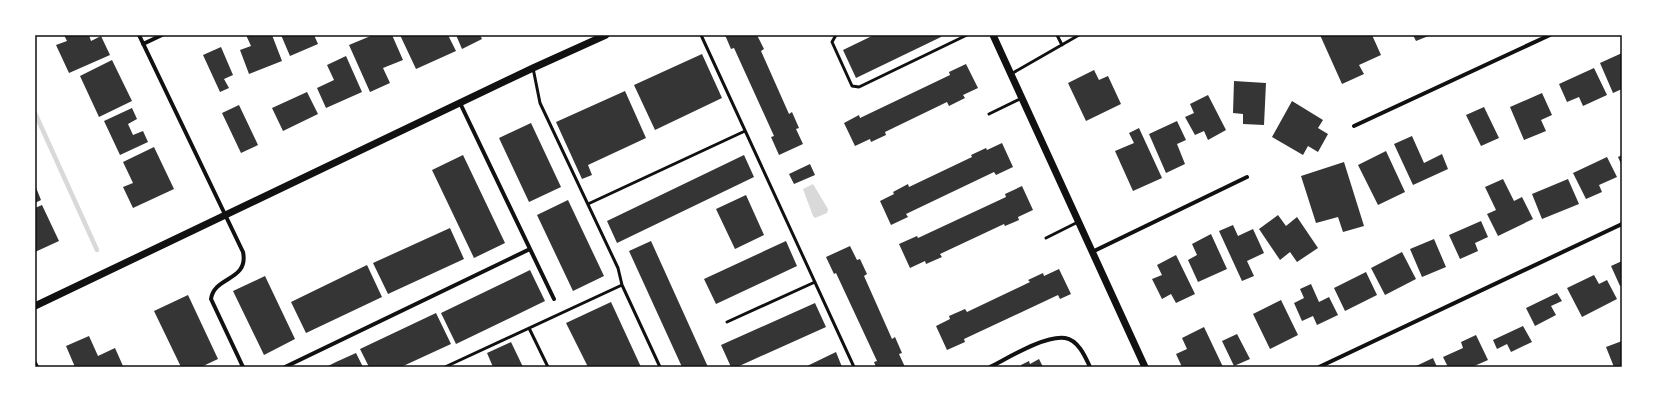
<svg xmlns="http://www.w3.org/2000/svg" width="1657" height="402" font-family="Mulish,sans-serif">
  <style>
    .water { fill: #d9d9d9 }
    .lines { fill: none; stroke-linecap: round; stroke-linejoin: round }
    .stream { stroke: #d9d9d9; stroke-width: 4.5 }
    .building { fill: #353535 }
    .service { stroke: #111; stroke-width: 3 }
    .minor { stroke: #111; stroke-width: 4 }
    .tertiary { stroke: #111; stroke-width: 7 }
    .neatline { fill: none; stroke: #111; stroke-width: 1.5 }
  </style>
  <rect width="100%" height="100%" fill="#fff"/>
  <path class="water" d="M813,184l15,25 -1,4 -12,5 -2,-2 -10,-27z"/>
  <g class="lines">
    <path class="stream" d="M35,113l62,137"/>
  </g>
  <path class="building" d="M64,35h25l2,6 10,-5 9,19 -41,18 -13,-28 11,-4z
    M246,35h26l10,26 -33,13 -9,-24 11,-4z
    M281,35h33l4,9 -28,12z
    M373,35h19l11,25 -20,8 7,15 -20,9 -21,-47z
    M400,35h48l8,16 -40,18z
    M456,35h24l2,4 -20,10z
    M725,35h32l7,14 -3,2 28,63 3,-2 7,16 -3,1 7,15 -24,11 -8,-18 3,-1 -40,-88 -3,1z
    M874,35h66l1,2 -85,41 -13,-28z
    M1320,35h52l9,20 -22,10 5,9 -22,10z
    M1413,35h18l-15,6z
    M221,47l12,28 -9,4 5,9 -9,4 -17,-37z
    M1622,53v36l-9,4 -13,-30z
    M702,54l20,44 -67,32 -21,-45z
    M346,56l16,36 -36,16 -9,-20 17,-8 -7,-15z
    M112,60l20,41 -33,16 -19,-41z
    M966,64l12,24 -15,7 2,3 -16,8 -2,-4 -62,30 1,3 -15,7 -1,-3 -15,7 -11,-23 15,-8 1,3 90,-43 -1,-3z
    M1594,68l13,27 -24,11 -4,-9 -12,5 -8,-18z
    M1094,70l5,10 9,-4 13,28 -35,17 -18,-38z
    M1234,81l32,2 -2,42 -21,-1v-10l-10,-1z
    M625,91l21,47 -58,27 4,10 -10,4 -26,-57z
    M307,92l11,22 -35,17 -11,-23z
    M1542,93l10,22 -11,5 5,11 -22,9 -14,-33z
    M1208,95l18,35 -18,10 -4,-9 -9,4 -10,-18 9,-4 -4,-9z
    M1292,101l31,19 -5,8 10,6 -10,18 -10,-6 -5,9 -31,-18z
    M239,105l19,40 -17,8 -19,-40z
    M1484,107l15,31 -18,8 -15,-31z
    M132,108l5,11 -9,5 5,11 10,-4 5,11 -28,13 -16,-34z
    M1177,121l9,19 -9,4 8,20 -19,9 -17,-39z
    M531,123l30,64 -32,15 -30,-64z
    M1139,128l23,50 -29,13 -18,-40 19,-8 -5,-10z
    M1412,136l12,27 18,-9 6,15 -35,16 -19,-41z
    M1002,143l11,24 -17,8 -2,-3 -88,42 2,3 -17,8 -11,-24 14,-7 -1,-2 15,-8 1,3 63,-30 -1,-2 15,-7 1,2z
    M154,147l20,42 -41,19 -10,-21 10,-4 -10,-21z
    M1386,151l19,41 -27,13 -20,-40z
    M463,155l42,88 -31,15 -42,-88z
    M744,155l10,22 -137,66 -10,-22z
    M1622,155v11l-4,-9z
    M1607,157l10,20 -18,8 3,7 -16,7 -13,-26z
    M1344,162l20,64 -21,6 -5,-15 -22,6 -15,-47z
    M810,164l5,11 -21,9 -5,-10z
    M1503,179l11,22 8,-4 11,22 -35,17 -11,-22 9,-4 -11,-23z
    M1568,179l11,25 -37,15 -10,-25z
    M35,185l6,15 -6,3z
    M1022,186l11,24 -15,7 1,3 -14,6 -1,-2 -64,30 2,3 -16,7 -1,-3 -15,7 -11,-24 18,-8 1,2 88,-41 -1,-3z
    M746,195l18,40 -29,14 -19,-40z
    M568,200l36,76 -31,15 -36,-76z
    M42,205l17,36 -24,11v-44z
    M1278,215l8,11 11,-9 21,31 -21,14 -7,-10 -10,8 -21,-31z
    M1481,221l7,16 -13,6 3,8 -18,8 -11,-24z
    M1233,225l5,11 15,-7 11,24 -17,8 7,15 -12,5 -23,-50z
    M450,228l14,31 -76,35 -15,-31z
    M1211,234l16,35 -29,13 -10,-22 9,-5 -5,-11z
    M1434,239l12,28 -24,10 -12,-28z
    M651,241l57,126h-26l-53,-116z
    M786,241l11,25 -81,38 -12,-25z
    M850,246l7,14 3,-1 7,15 -3,2 28,63 3,-2 7,16 -3,1 6,13h-29l-2,-5 3,-1 -41,-88 -2,1 -8,-17z
    M1402,252l14,27 -31,16 -14,-27z
    M1176,255l19,39 -19,9 -5,-9 -9,5 -10,-20 10,-4 -5,-10z
    M1622,261v24l-2,1 -9,-20z
    M367,265l15,32 -76,36 -15,-31z
    M1059,269l12,25 -11,5 -2,-4 -94,44 1,3 -18,8 -11,-24 14,-7 -1,-3 16,-7 2,3 63,-30 -2,-2 15,-7 1,3z
    M530,270l15,31 -89,43 -15,-31z
    M1366,272l11,23 -32,16 -11,-23z
    M1594,275l5,9 8,-4 10,19 -35,18 -15,-29z
    M265,276l30,63 -31,16 -31,-64z
    M1311,284l8,18 10,-5 9,18 -21,10 -4,-9 -11,5 -8,-18 10,-5 -4,-9z
    M1557,293l5,8 -11,5 5,9 -21,11 -9,-18z
    M188,295l30,64 -17,8h-20l-27,-56z
    M1281,300l17,35 -28,14 -17,-35z
    M611,302l30,65h-53l-22,-44z
    M815,303l11,24 -89,40h-6l-10,-22z
    M436,313l15,31 -50,23h-32l-9,-18z
    M1523,326l9,16 -21,10 -4,-8 -10,5 -4,-9z
    M1204,327l19,40h-41l-6,-13 11,-5 -5,-11z
    M1237,334l13,25 -16,7 -12,-25z
    M1476,335l12,25 -16,7h-24l-5,-10 20,-9 -2,-6z
    M89,336l9,20 17,-8 8,18 -48,1 -9,-21z
    M1622,341v26h-8l-8,-20z
    M511,342l12,25h-30l-6,-14z
    M836,352l6,15h-37z
    M356,353l7,14h-37l10,-5z
    M1433,358l4,9h-23z
    M1039,359l4,8h-21l-1,-2 8,-4 1,3z"/>
  <g class="lines">
    <path class="service" d="M701,35l153,332
      M836,35l-4,7 20,44 7,1 108,-52
      M1057,35l5,10
      M533,68l7,35 78,165 4,17 38,82
      M1011,74l68,-39
      M989,114l33,-16
      M588,204l157,-73
      M1046,238l32,-16
      M727,322l88,-40
      M529,328l19,39
      M445,367l177,-82"/>
    <path class="minor" d="M139,35l104,217c6,29 -29,24 -32,47l32,68
      M143,44l19,-9
      M460,103l94,196
      M1354,126l196,-91
      M1092,252l155,-75
      M35,363l2,4
      M285,367l245,-118
      M990,367c18,-9 55,-32 75,-29 13,2 20,18 25,29
      M1319,367l303,-143"/>
    <path class="tertiary" d="M993,35l152,332
      M35,306l498,-238 73,-33"/>
  </g>
  <rect width="1657" height="402" fill="none" stroke="#ffffff" stroke-width="72"/>
  <rect x="36" y="36" width="1585" height="330" class="neatline"/>
</svg>
